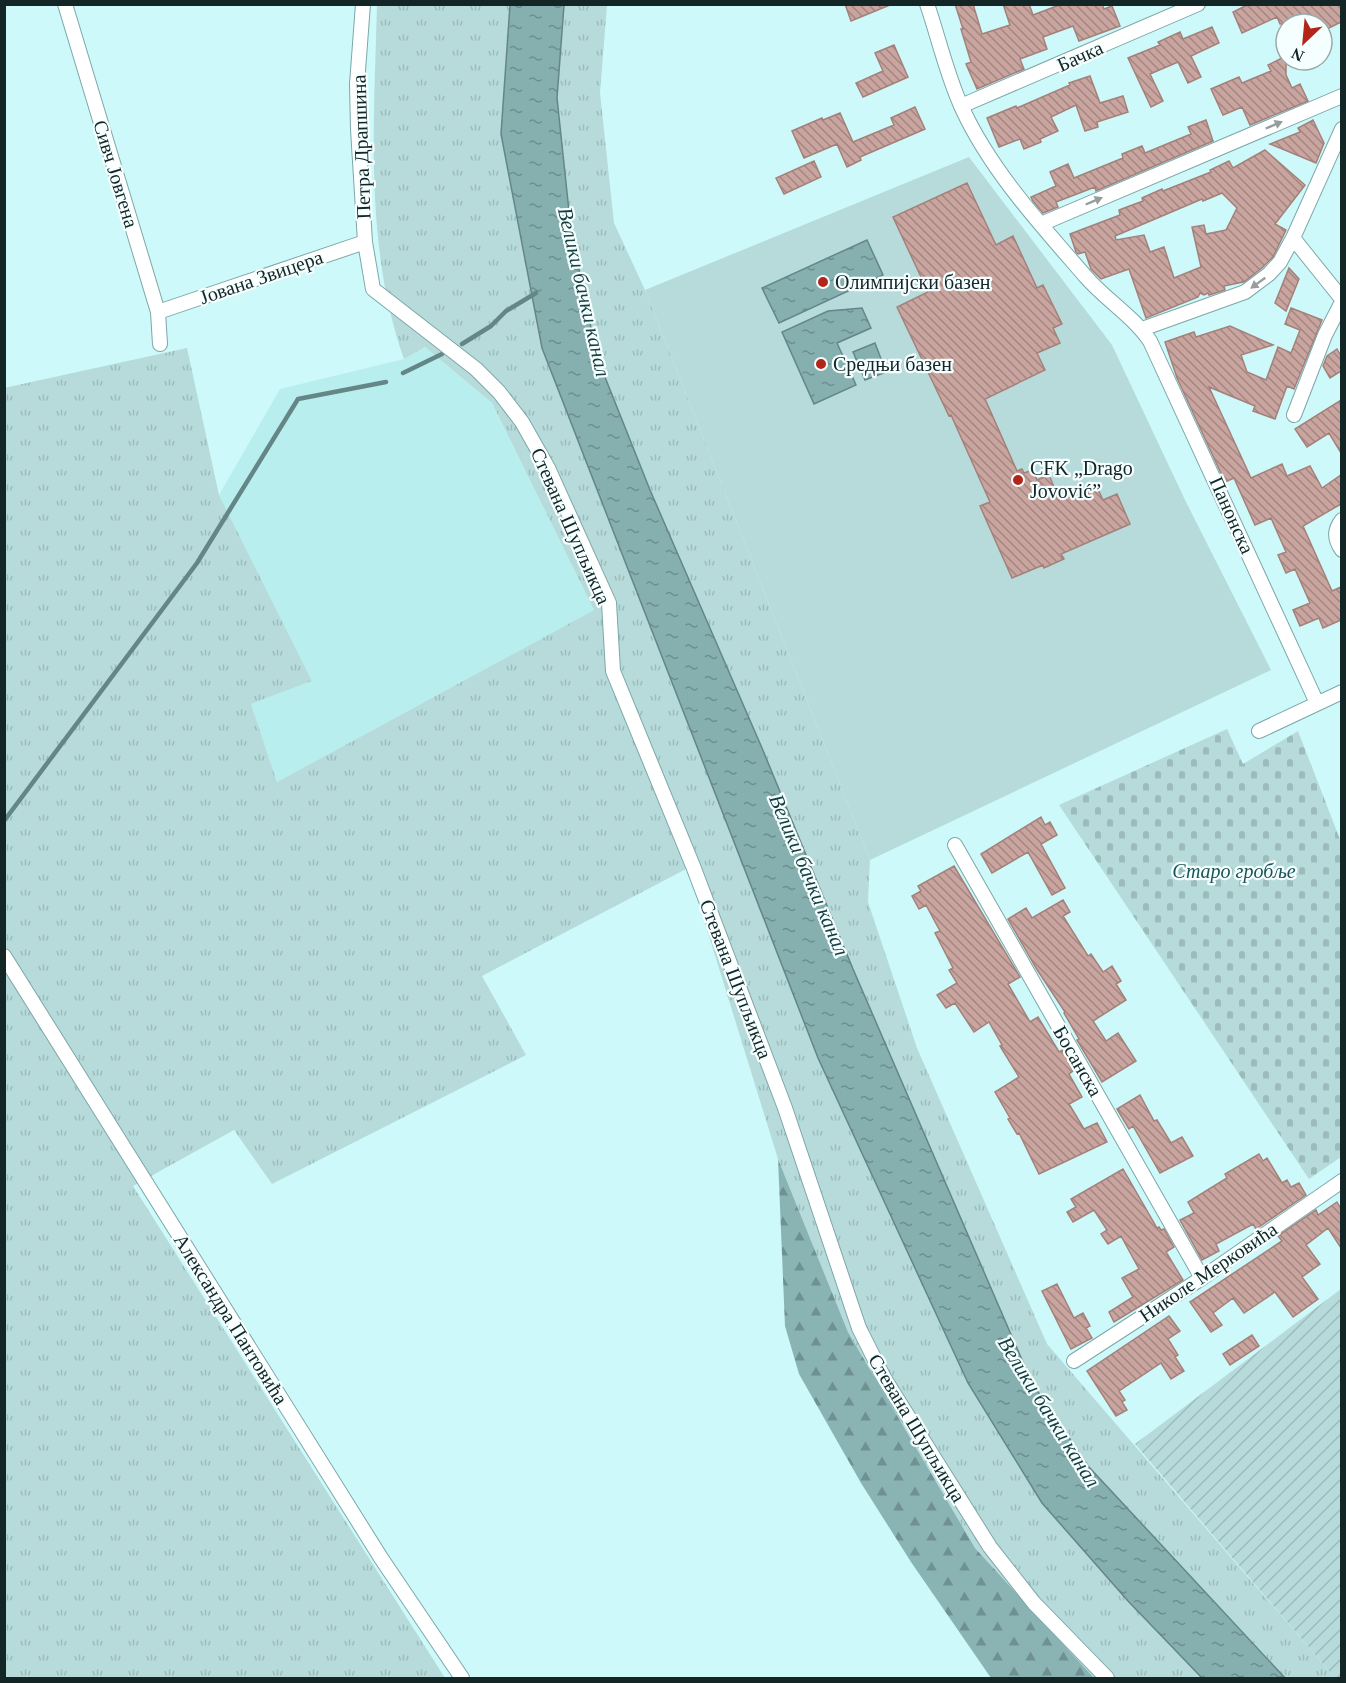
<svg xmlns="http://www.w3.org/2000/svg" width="1346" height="1683" font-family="'Times New Roman',serif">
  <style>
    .built { fill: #b9eeef }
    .grass { fill: url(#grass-tufts) }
    .forest { fill: url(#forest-firs) }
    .cemetery { fill: url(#cemetery-stones) }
    .garden { fill: url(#garden-furrows) }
    .pitch { fill: #b7dbdb }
    .water { fill: url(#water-ripples); stroke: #648687; stroke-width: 1.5 }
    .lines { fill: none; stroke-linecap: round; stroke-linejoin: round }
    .stream { stroke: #648687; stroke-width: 4.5 }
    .building { fill: url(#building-back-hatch); stroke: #a4807a; stroke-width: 1.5; fill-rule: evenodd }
    .minor-casing { stroke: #7da7a8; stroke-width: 16 }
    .minor { stroke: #fff; stroke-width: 14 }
    .oneway { fill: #959d9d }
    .poi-dot { fill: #b32519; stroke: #f6ffff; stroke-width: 2 }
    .labels { text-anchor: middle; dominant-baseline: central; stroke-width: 4.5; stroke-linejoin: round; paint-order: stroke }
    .street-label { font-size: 20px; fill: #142526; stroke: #f6ffff }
    .poi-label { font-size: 20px; fill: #142526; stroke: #f6ffff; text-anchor: start }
    .park-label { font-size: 20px; font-style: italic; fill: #195456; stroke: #f6ffff }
    .water-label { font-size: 21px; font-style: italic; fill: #163e3f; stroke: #f6ffff }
  </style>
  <defs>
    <pattern id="grass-tufts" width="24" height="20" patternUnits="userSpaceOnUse" patternTransform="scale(1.5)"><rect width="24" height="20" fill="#b7dbdb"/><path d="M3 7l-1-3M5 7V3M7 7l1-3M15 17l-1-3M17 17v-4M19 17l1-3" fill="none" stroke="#9cbcbc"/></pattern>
    <pattern id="forest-firs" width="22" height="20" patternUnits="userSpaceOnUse" patternTransform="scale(1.5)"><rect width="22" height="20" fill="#8ab3b4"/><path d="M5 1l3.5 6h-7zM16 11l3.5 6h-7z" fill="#709192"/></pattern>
    <pattern id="cemetery-stones" width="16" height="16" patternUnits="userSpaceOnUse" patternTransform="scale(1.5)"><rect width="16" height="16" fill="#b7dbdb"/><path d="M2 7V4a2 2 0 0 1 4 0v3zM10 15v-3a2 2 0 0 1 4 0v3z" fill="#9cbcbc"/></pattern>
    <pattern id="garden-furrows" width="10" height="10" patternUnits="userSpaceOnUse" patternTransform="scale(1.5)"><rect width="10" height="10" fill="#b7dbdb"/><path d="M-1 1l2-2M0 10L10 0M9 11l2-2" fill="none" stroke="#9cbcbc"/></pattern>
    <pattern id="water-ripples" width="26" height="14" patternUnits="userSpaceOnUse" patternTransform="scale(1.5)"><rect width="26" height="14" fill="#86afb0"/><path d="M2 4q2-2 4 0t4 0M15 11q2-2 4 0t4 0" fill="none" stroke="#6c8e8f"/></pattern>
    <pattern id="building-back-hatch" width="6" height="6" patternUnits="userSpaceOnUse" patternTransform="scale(1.5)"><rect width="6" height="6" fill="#caa59f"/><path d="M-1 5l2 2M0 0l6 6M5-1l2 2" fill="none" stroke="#a38681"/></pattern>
  </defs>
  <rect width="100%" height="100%" fill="#cdf9fa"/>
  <path class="built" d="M425,347l67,56 102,207 -317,172 -26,-78 61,-23 -93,-186 61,-106 124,-30z"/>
  <path class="grass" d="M377,5h133l-9,129 41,214 276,710 150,325 160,218 74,77h-108l-119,-130 -127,-216 -70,-173 -90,-291 -206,108 44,79 -254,129 -38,-54 -101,56 312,492h-440l-1,-1290 183,-40 32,147 93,186 -61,23 26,78 317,-172 -102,-207 -67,-56 -21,12c-40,-113 -30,-237 -27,-354z
    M564,5h43l-7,88 14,130 31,67 225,570 -2,42 49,146 130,296 288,334h-50l-197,-212 -56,-84 -179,-413 -91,-221 -112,-258 -53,-133 -26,-127 -14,-132z"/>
  <path class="forest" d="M778,1159l70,173 127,216 119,130h-103l-80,-116 -50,-79 -62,-109 -14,-48z"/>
  <path class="cemetery" d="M1227,729l16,35 55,-33 43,111v315l-32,22 -250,-374z"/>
  <path class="garden" d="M1341,1289l1,389h-7l-200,-234z"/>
  <path class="pitch" d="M969,157l143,188 73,155 86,170 -401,190 -225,-570z"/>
  <path class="water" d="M510,5h54l-7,93 14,132 26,127 53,133 112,258 91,221 179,414 56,83 197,212h-83l-74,-77 -86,-98 -74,-120 -150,-325 -276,-710 -41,-214z
    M867,240l16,35 -104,48 -17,-35z
    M862,308l9,20 -34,15 19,42 -42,19 -32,-72 46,-21z
    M875,343l11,29 -21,8 -12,-28z"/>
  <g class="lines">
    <path class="stream" d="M462,344l29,-18 15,-15 30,-18
      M403,373l39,-19
      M4,821l193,-258 101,-164 88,-17"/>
  </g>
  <path class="building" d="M845,4h45v1l-39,16z
    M955,4h18l9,30 28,-9 -7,-21h26l4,11 29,-11h40l2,5 8,-3 8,20 -41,15 -6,-15 -30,11 4,12 -27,10 4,10 -47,20 -11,-25 5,-2 -10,-33h2z
    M1249,4h92v18l-14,7 -3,-5h-44l-3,-7 -35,16 -9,-21z
    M1212,27l7,16 -28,13 10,21 -13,6 -10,-21 -28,12 13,27 -12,6 -23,-49 32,-13 -2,-3 22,-10 3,7z
    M894,45l14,32 -45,20 -7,-14 27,-12 -8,-18z
    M1286,56v19l6,13 8,-4 8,17 -58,24 -8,-18 -19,8 -12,-26 28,-12 3,6 29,-12 -3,-6z
    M1090,76l10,27 23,-7 5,16 -31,10 1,5 -13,4 -9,-26 -25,12 7,14 -18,8 1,3 -17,7 -4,-10 -21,8 -12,-29 29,-12 1,2 53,-23 -1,-2z
    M915,107l10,22 -65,28 1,3 -14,7 -10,-23 -33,14 -12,-27 30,-13 1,2 17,-7 13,29 41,-17 -3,-7z
    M1206,120l7,21 -117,50 -1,-4 -39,15 2,5 -15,6 -10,-12 -2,-4 25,-11 -6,-14 18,-8 6,14 49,-20 -1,-4 20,-8 3,7 46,-19 -3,-7z
    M1313,120l11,23 -8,20 -46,-19 30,-12 -2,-4z
    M1265,150l40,35 -30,39 11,6 -13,27 -10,10 -19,15 -2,-1 1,1 -19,4 1,4 -16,5 -1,-2 -4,2 -4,-2 -2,4 -52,21 -17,-49 -28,10 -10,-10 -6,-17 -7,2 -2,-2 -6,-18 50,-19 -1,-5 24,-9 -1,-3 20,-9 1,2 48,-19 -1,-2 19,-9 4,7zM1222,193l15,15 -11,22 -20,4 -2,-9 -12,2 9,40 -27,11 -10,-31 -14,5 -6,-17 -28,5 -1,-4 87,-37 1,2z
    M814,161l7,16 -37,17 -8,-16z
    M967,183l29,62 17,-9 24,52 6,-3 19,39 -9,4 7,15 -23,10 8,17 -60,29 32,72 5,-2 2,4 9,-3 4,10 12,-5 10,24 36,-16 8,17 14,-6 13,30 -69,30 3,5 -20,9 -1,-3 -31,13 -32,-72 10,-4 -39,-87 -2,1 -52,-109 31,-15 -35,-75z
    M1289,268l10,11 -13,32 -11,-8z
    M1291,308l31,12 -28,69 -7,-3 -12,33 -22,-8 2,-5 -46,-19 42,91 31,-14 5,12 23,-10 12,22 19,-13v29l-38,22 29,65 9,-4v33l-18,8 -4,-10 -19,8 -7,-16 17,-7 -15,-34 -9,4 -8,-18 8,-3 -15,-34 -16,7 -21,-47 -9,4 -48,-104 -12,-36 29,-10 2,5 34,-11 43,19 -32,10 6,17 19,8 12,-33 13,6 9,-23 -15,-6z
    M1337,349l4,7v15l-11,7 -7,-12 4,-10z
    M1341,400v53l-12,-20 -22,14 -12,-18z
    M1041,817l4,8 5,-3 7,13 -16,9 24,44 -13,7 -24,-43 -36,21 -11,-19z
    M954,866l66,111 -12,7 22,38 8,-5 21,35 3,-2 11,21 -4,3 13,23 -13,7 15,25 13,-6 10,19 -68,32 -20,-41 -2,1 -9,-15 2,-1 -15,-26 24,-15 -19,-31 2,-1 -13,-23 -15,10 -19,-29 -9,5 -9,-13 20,-12 -8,-13 4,-2 -18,-35 5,-2 -14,-26 -7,4 -7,-13 9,-5 -3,-5z
    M1063,900l7,12 -7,4 25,40 3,-2 12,18 9,-6 9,15 -5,3 10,16 -33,21 13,20 12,-8 18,28 -34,21 -25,-42 2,-1 -15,-26 1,-1 -29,-44 -28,-49 18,-11 6,10z
    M1140,1095l14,26 3,-1 14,23 11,-6 11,19 -33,17 -27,-47 -4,3 -12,-20z
    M1259,1154l4,7 4,-3 15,25 5,-3 4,7 8,-4 7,12 -50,34 -3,-5 -37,20 3,7 -17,9 -22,-40 14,-7 -6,-11 39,-24 -2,-4z
    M1123,1169l34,59 2,-1 2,3 3,-1 10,18 -8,5 17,28 -69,42 -5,-10 24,-15 -11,-19 17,-9 -18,-33 -13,8 -7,-10 6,-4 -13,-20 -21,12 -6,-10 9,-5 -5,-8z
    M1337,1202l4,7v39l-13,-20 -22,17 14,19 -18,13 16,22 -25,18 -18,-25 -31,21 -11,-15 -20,15 9,12 -11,7 -21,-30 92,-61 -4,-5 38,-26 2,5z
    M1057,1284l17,34 9,-5 7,13 -4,2 6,10 -21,11 -29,-58z
    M1169,1316l11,15 -12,8 10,16 -3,2 9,14 -13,8 -10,-16 -42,28 6,9 -3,2 5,8 -11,6 -29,-45z
    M1252,1335l7,11 -29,19 -7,-11z"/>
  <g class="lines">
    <g class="minor-casing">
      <path id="minor" d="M65,4l93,308 2,32
        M363,4l-6,80 1,45 7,113 8,47 103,80 23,23 23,30 26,46 61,135 4,68 80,195 92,242 74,220 25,50 106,169 44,56 73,75
        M927,4c12,35 20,72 35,104 29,63 79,117 124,169 20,23 47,39 64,64l167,362
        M961,106l237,-102
        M1041,224l301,-128
        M1293,238l49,61
        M158,312l207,-70
        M1142,329l103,-37 24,-18 11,-12 13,-24 49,-109
        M1294,415l31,-80 17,-33
        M1342,520c-8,10 -8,19 0,30
        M1259,731l83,-39
        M955,845l247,433
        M4,956l377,602 81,120
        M1074,1361l128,-83 140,-97"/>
    </g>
    <use href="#minor" class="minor"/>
  </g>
  <defs><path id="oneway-solid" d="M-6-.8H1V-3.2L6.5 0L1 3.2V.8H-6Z" transform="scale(1.5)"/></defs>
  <g class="oneway">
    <use href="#oneway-solid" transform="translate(1274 125) rotate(-23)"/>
    <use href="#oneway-solid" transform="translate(1094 201) rotate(-23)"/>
    <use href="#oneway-solid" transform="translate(1258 283) rotate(144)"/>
  </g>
  <g class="poi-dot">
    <circle cx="823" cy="282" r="6"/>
    <circle cx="821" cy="364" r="6"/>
    <circle cx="1018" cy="480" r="6"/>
  </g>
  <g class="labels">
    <g class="street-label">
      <text transform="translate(1080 56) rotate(-24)">Бачка</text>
      <text transform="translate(361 147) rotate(-92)">Петра Драпшина</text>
      <text transform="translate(116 174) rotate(73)">Сивч Јовгена</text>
      <text transform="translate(261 277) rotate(-19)">Јована Звицера</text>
      <text transform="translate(1232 515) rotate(66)">Панонска</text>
      <text transform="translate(571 526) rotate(66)">Стевана Шупљикца</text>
      <text transform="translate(736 979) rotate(69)">Стевана Шупљикца</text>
      <text transform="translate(1078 1061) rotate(60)">Босанска</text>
      <text transform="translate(1208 1272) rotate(-34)">Николе Мерковића</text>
      <text transform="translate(231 1319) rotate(58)">Александра Пантовића</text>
      <text transform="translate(917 1428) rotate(59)">Стевана Шупљикца</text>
    </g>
    <g class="poi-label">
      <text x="835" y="282">Олимпијски базен</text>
      <text x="833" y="364">Средњи базен</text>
      <text x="1030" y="468">CFK „Drago<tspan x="1030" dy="23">Jovović”</tspan></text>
    </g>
    <g class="park-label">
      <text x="1234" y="871">Старо гробље</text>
    </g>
    <g class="water-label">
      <text transform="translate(584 292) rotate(77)">Велики бачки канал</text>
      <text transform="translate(809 875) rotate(67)">Велики бачки канал</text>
      <text transform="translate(1049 1412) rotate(58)">Велики бачки канал</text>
    </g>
  </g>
  <rect width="1346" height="1683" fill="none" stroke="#142526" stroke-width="12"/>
  <g transform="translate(1304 42) rotate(206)"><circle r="28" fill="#f6ffff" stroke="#9ca8a8" stroke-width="1.5"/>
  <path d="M0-4.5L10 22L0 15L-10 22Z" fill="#b32519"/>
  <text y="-9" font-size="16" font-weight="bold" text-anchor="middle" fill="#142526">N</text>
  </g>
</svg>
